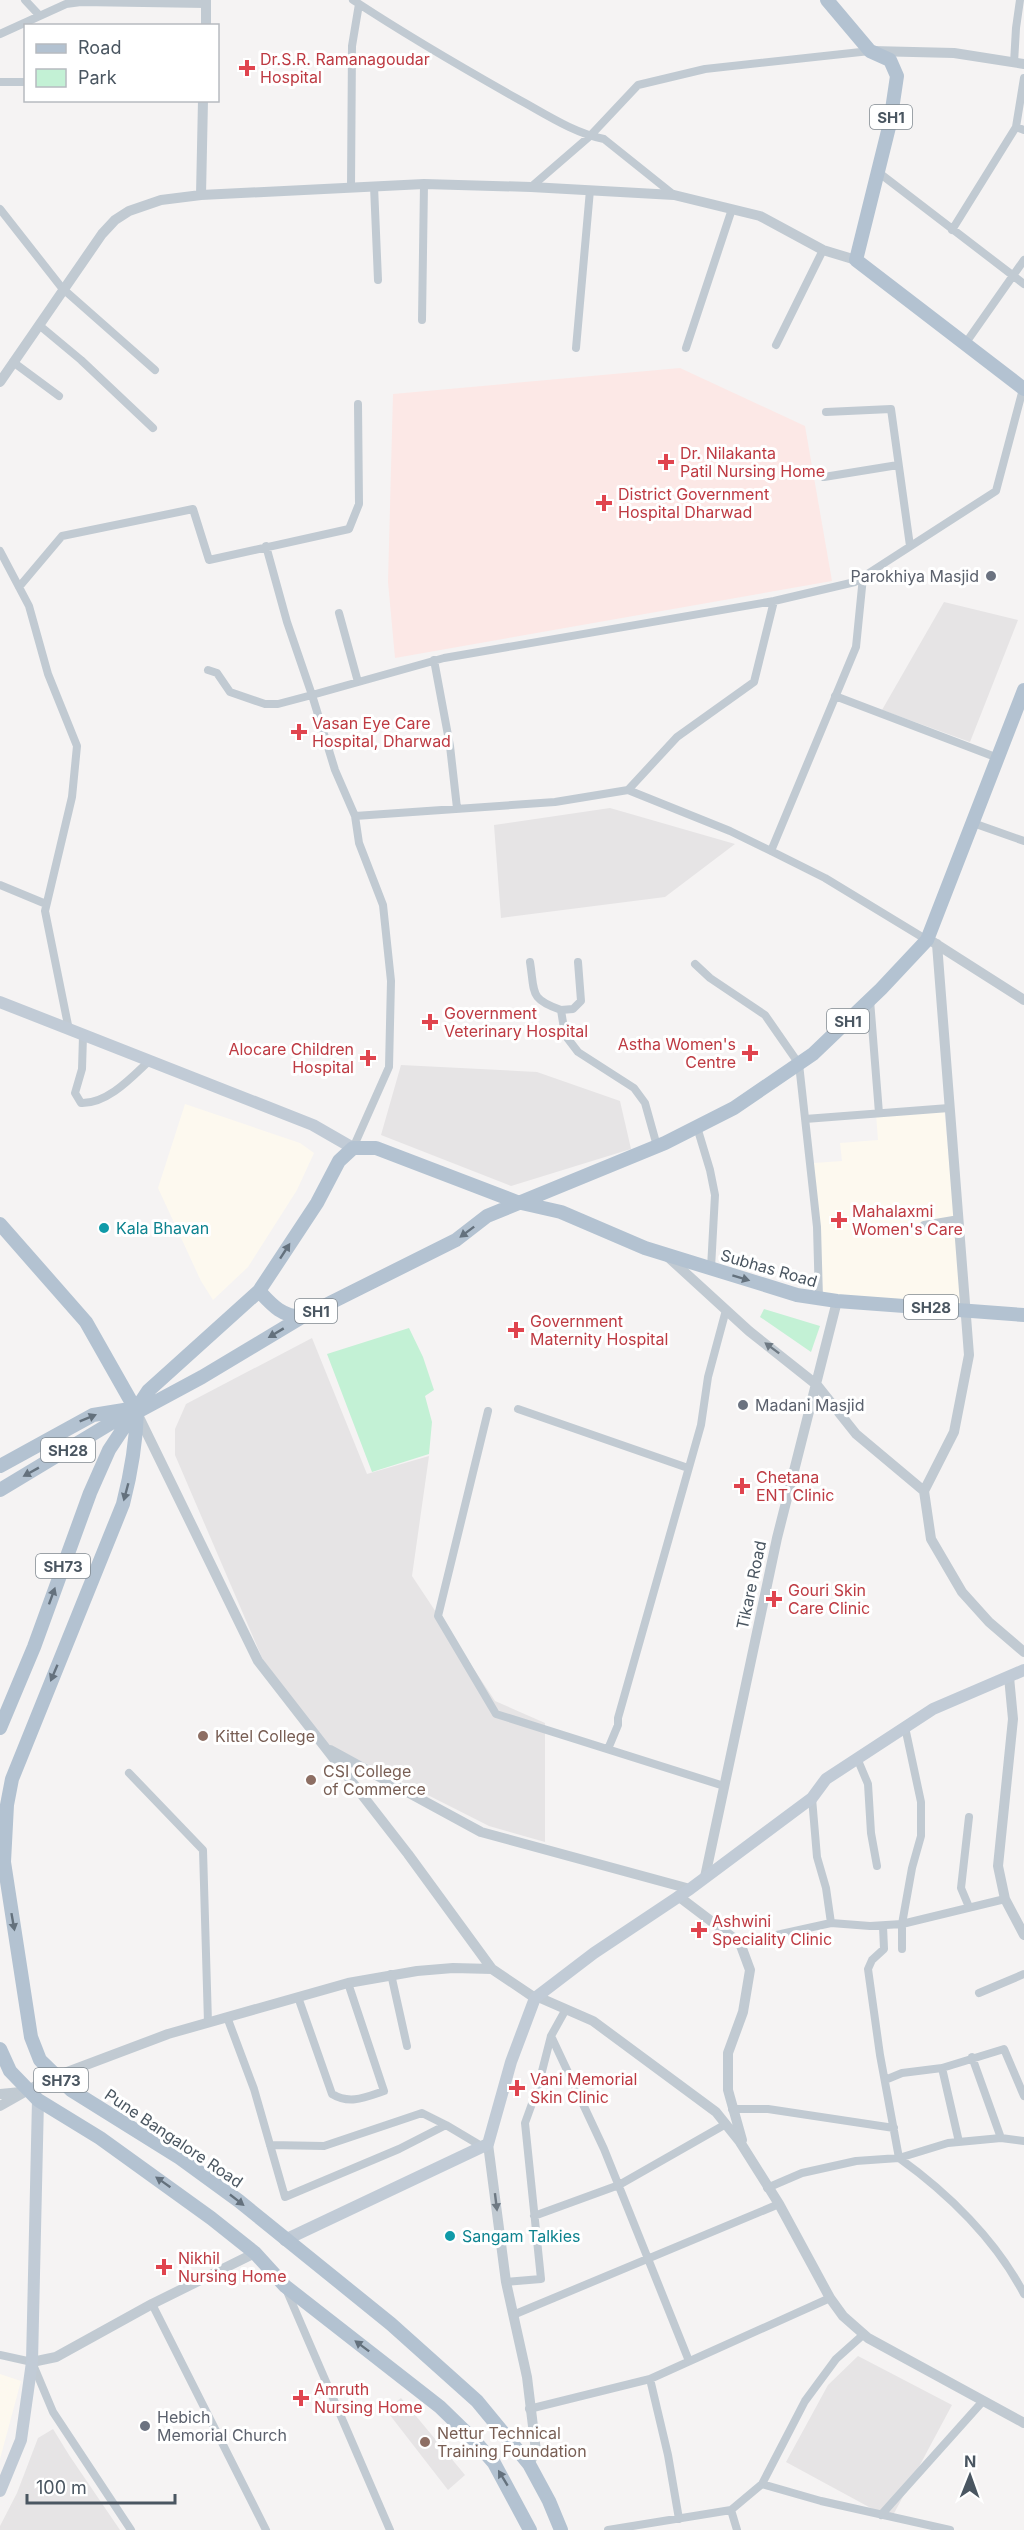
<svg xmlns="http://www.w3.org/2000/svg" width="1024" height="2530" font-family="Inter,sans-serif">
  <style>
    .commercial { fill: #fdf9ef }
    .education { fill: #e6e4e5 }
    .medical { fill: #fce8e6 }
    .green { fill: #c3f1d5 }
    .lines { fill: none; stroke-linecap: round; stroke-linejoin: round }
    .minor { stroke: #c1cad2; stroke-width: 8 }
    .tertiary { stroke: #c1cad2; stroke-width: 10 }
    .secondary { stroke: #c1cbd6; stroke-width: 12 }
    .primary { stroke: #b3c2d1; stroke-width: 14 }
    .oneway { fill: #64717d }
    .oneway2 { fill: #6e7983 }
    .health-dot { fill: #e0444e; stroke: #fff; stroke-width: 2 }
    .worship-dot { fill: #6b7280; stroke: #fff; stroke-width: 2 }
    .culture-dot { fill: #0f9aa8; stroke: #fff; stroke-width: 2 }
    .education-dot { fill: #8d6e63; stroke: #fff; stroke-width: 2 }
    .labels { text-anchor: middle; dominant-baseline: central; stroke-width: 6; stroke-linejoin: round; paint-order: stroke }
    .shield { fill: #fff; stroke: #808990; stroke-width: 1.5 }
    .shield-label { font-size: 15px; font-weight: bold; fill: #4a5661 }
    .health-label { font-size: 16px; fill: #be3a42; stroke: #fff; text-anchor: start }
    .worship-label { font-size: 16px; fill: #5b616d; stroke: #fff; text-anchor: start }
    .culture-label { font-size: 16px; fill: #0d838f; stroke: #fff; text-anchor: start }
    .street-label { font-size: 16px; fill: #4a5661; stroke: #fff }
    .education-label { font-size: 16px; fill: #785e54; stroke: #fff; text-anchor: start }
  </style>
  <rect width="100%" height="100%" fill="#f5f3f3"/>
  <path class="commercial" d="M185,1104l115,39 14,10 -17,37 -49,77 -35,33 -12,-19 -43,-93z
    M944,1108l19,198 -140,-12 -9,-131 28,-2 -2,-18 38,-3 -2,-26z
    M0,2374l21,7 -21,78z"/>
  <path class="education" d="M944,602l74,18 -48,122 -88,-32z
    M610,808l125,36 -70,53 -164,21 -7,-93z
    M401,1065l136,7 83,29 11,48 -120,37 -130,-51z
    M312,1338l55,136 62,-18 -17,120 83,125 50,22v119l-56,-16 -164,-83 -62,-83 -88,-205v-26l11,-25z
    M858,2356l94,49 -61,114 -105,-57 42,-77z
    M401,2398l64,77 -17,15 -62,-80z
    M53,2429l16,26 51,75h-120v-4l17,-33 21,-55z"/>
  <path class="medical" d="M680,368l125,58 27,155 -437,77 -7,-76 5,-188z"/>
  <path class="green" d="M764,1309l56,17 -9,26 -51,-35z
    M409,1328l14,29 11,33 -9,6 7,26 -3,32 -57,18 -45,-118z"/>
  <g class="lines">
    <path class="minor" d="M25,0l14,15
      M353,0c53,35 108,67 163,98 28,15 57,35 88,41l70,56
      M0,34l66,-30 15,-2 125,2
      M1014,63l2,-35 4,-28
      M1024,78l-8,49 8,3
      M0,82h26
      M878,172l146,112
      M374,186l4,94
      M351,187l1,-141 7,-42
      M531,187l59,-51 48,-51 67,-16 165,-18
      M0,209l62,79 93,82
      M952,230l64,-103
      M422,320l2,-136
      M39,325l42,35 72,68
      M965,344l59,-84
      M776,345l47,-95
      M576,348l14,-158
      M686,348l46,-139
      M13,362l46,34
      M826,412l65,-3 19,137
      M824,477l74,-12
      M0,551l29,55 19,68 29,72 -5,51 -27,114 24,119
      M19,587l43,-51 131,-27 16,51 140,-31 10,-25 -1,-100
      M339,613l19,69
      M434,660l16,86 7,62
      M208,670l9,3 13,19 35,12h13l34,-9 -25,-73 -21,-76
      M835,696l163,62
      M628,790l49,-53 77,-55 20,-81
      M355,816l200,-14 73,-12 102,41 41,20 54,27 102,62
      M973,823l51,18
      M771,851l85,-204 7,-70
      M0,885l46,19
      M530,962c5,31 -1,37 31,48
      M578,962l3,39 -8,8 -12,1 4,25 13,17 56,36 11,15 12,43
      M695,964l15,14 55,37 34,49 18,163 2,72
      M870,1000l9,113
      M83,1036l-1,33 -7,24 6,10c26,1 50,-25 68,-42
      M805,1119l144,-11
      M697,1127l13,43 5,25 -4,73
      M353,1148l36,-81 2,-86 -8,-76 -24,-62 -4,-27 -20,-46 -23,-75 132,-37 330,-57 81,-19 141,-91 27,-102
      M924,1225l35,-6
      M518,1409l170,59
      M488,1411l-50,205 58,98 228,72
      M608,1749l10,-24v-7l83,-293 7,-48 18,-67
      M857,1758l11,26 3,49 6,33
      M129,1773l74,77 5,173
      M812,1798l5,59 9,31 5,35
      M969,1817l-8,71 8,19
      M883,1926l1,23 -12,11 -4,9 12,86 19,103c49,35 97,82 125,136
      M740,1943l91,-20 39,3 32,-2 103,-25
      M902,1949v-25l10,-56 9,-32v-34l-16,-75
      M391,1974l16,72
      M979,1993l45,-19
      M298,1997l34,97c18,11 34,3 52,-3l-36,-108
      M227,2017l27,72 31,108 114,-48 47,-24 37,22
      M551,2036l53,113 85,212
      M972,2057l29,81
      M942,2068l17,74
      M885,2080l17,-7 40,-5 62,-19 20,47
      M732,2109h36l126,19
      M270,2145l54,1 98,-33 24,12
      M767,2188l35,-15 54,-12 43,-3 49,-15 53,-5 23,3
      M534,2216l85,-31 107,-61
      M506,2282l35,-3 -16,-156 13,-36 13,-51 15,-27
      M286,2289l104,241
      M152,2304l114,226
      M513,2315l266,-111
      M0,2355l32,7 21,50 78,118
      M650,2379l18,76 11,64
      M529,2409l121,-30 180,-81
      M762,2484l43,-83 31,-42 28,-25
      M731,2510l31,-26 59,17 129,29
      M881,2515l102,-114
      M608,2530l123,-20 6,20"/>
    <path class="tertiary" d="M206,26v-26
      M872,51l82,2 70,11
      M201,195l2,-95
      M0,382l102,-148 13,-14 14,-9 32,-11 40,-5 223,-11 107,3 143,8 86,21 63,34 33,10
      M933,942l91,58
      M667,1256l82,75 68,54 39,49 68,57 7,48 31,53 27,30 35,30
      M137,1413l121,248 150,193 84,115 43,29 3,-1 55,24 123,91 24,30 39,62 51,94 13,18 25,22 156,85
      M924,1491l30,-59 15,-77 -32,-411
      M1009,1677l4,42 -15,147 7,33 19,36
      M330,1750l151,82 209,57
      M705,1877l72,-339 60,-237
      M678,1896l62,47 10,27 -7,42 -15,41v37l14,50
      M0,2094l21,-2
      M0,2106l46,-26 122,-46 180,-51 69,-12 36,-3 39,1
      M488,2144l18,138 21,95 9,74 -7,13
      M32,2362l24,-5 96,-53 103,-51"/>
    <path class="secondary" d="M0,1002l313,123 40,23
      M285,2240l203,-96 23,-82 24,-64 59,-45 96,-64 122,-91 14,-19 107,-70 91,-39
      M0,2491l21,-51 11,-78 6,-262"/>
    <path class="primary" d="M827,0l43,51 20,9 7,16 -7,47 -34,137 168,129
      M0,1224l86,98 51,90
      M259,1291c13,14 22,25 43,26
      M0,1466l93,-51 37,-6
      M0,1490l131,-79
      M0,1728l34,-81 56,-154 19,-43 39,-59 111,-100 58,-88 22,-42 14,-13h23l141,54 44,10 84,36 152,47 40,6 187,14
      M0,2049l10,22 28,29 62,38 111,80 44,35 30,33 155,121 34,33 20,23 36,67
      M561,2530l-12,-29 -20,-37 -52,-63 -86,-77 -152,-123 -59,-43 -109,-68 -31,-30 -9,-23 -27,-175 3,-57 5,-26 111,-275c8,-31 13,-60 14,-92l65,-35 100,-60 154,-77 31,-24 178,-73 69,-35 79,-54 68,-65 46,-49 97,-250"/>
  </g>
  <defs><path id="oneway-solid" d="M-6-.8H1V-3.2L6.5 0L1 3.2V.8H-6Z" transform="scale(1.5)"/></defs>
  <g class="oneway">
    <use href="#oneway-solid" transform="translate(467 1232) rotate(143)"/>
    <use href="#oneway-solid" transform="translate(285 1251) rotate(-57)"/>
    <use href="#oneway-solid" transform="translate(741 1278) rotate(17)"/>
    <use href="#oneway-solid" transform="translate(276 1333) rotate(149)"/>
    <use href="#oneway-solid" transform="translate(88 1418) rotate(-22)"/>
    <use href="#oneway-solid" transform="translate(31 1472) rotate(151)"/>
    <use href="#oneway-solid" transform="translate(126 1492) rotate(105)"/>
    <use href="#oneway-solid" transform="translate(52 1596) rotate(-70)"/>
    <use href="#oneway-solid" transform="translate(54 1673) rotate(113)"/>
    <use href="#oneway-solid" transform="translate(13 1922) rotate(80)"/>
    <use href="#oneway-solid" transform="translate(163 2182) rotate(-145)"/>
    <use href="#oneway-solid" transform="translate(237 2200) rotate(38)"/>
    <use href="#oneway-solid" transform="translate(362 2346) rotate(-143)"/>
    <use href="#oneway-solid" transform="translate(503 2478) rotate(-121)"/>
  </g>
  <g class="oneway2">
    <use href="#oneway-solid" transform="translate(772 1348) rotate(-143)"/>
    <use href="#oneway-solid" transform="translate(496 2202) rotate(83)"/>
  </g>
  <g class="health-dot">
    <path d="M244 59h6v6h6v6h-6v6h-6v-6h-6v-6h6z"/>
    <path d="M663 453h6v6h6v6h-6v6h-6v-6h-6v-6h6z"/>
    <path d="M601 494h6v6h6v6h-6v6h-6v-6h-6v-6h6z"/>
    <path d="M296 723h6v6h6v6h-6v6h-6v-6h-6v-6h6z"/>
    <path d="M427 1013h6v6h6v6h-6v6h-6v-6h-6v-6h6z"/>
    <path d="M747 1044h6v6h6v6h-6v6h-6v-6h-6v-6h6z"/>
    <path d="M365 1049h6v6h6v6h-6v6h-6v-6h-6v-6h6z"/>
    <path d="M836 1211h6v6h6v6h-6v6h-6v-6h-6v-6h6z"/>
    <path d="M513 1321h6v6h6v6h-6v6h-6v-6h-6v-6h6z"/>
    <path d="M739 1477h6v6h6v6h-6v6h-6v-6h-6v-6h6z"/>
    <path d="M771 1590h6v6h6v6h-6v6h-6v-6h-6v-6h6z"/>
    <path d="M696 1921h6v6h6v6h-6v6h-6v-6h-6v-6h6z"/>
    <path d="M514 2079h6v6h6v6h-6v6h-6v-6h-6v-6h6z"/>
    <path d="M161 2258h6v6h6v6h-6v6h-6v-6h-6v-6h6z"/>
    <path d="M298 2389h6v6h6v6h-6v6h-6v-6h-6v-6h6z"/>
  </g>
  <g class="worship-dot">
    <circle cx="991" cy="576" r="6"/>
    <circle cx="743" cy="1405" r="6"/>
    <circle cx="145" cy="2426" r="6"/>
  </g>
  <g class="culture-dot">
    <circle cx="104" cy="1228" r="6"/>
    <circle cx="450" cy="2236" r="6"/>
  </g>
  <g class="education-dot">
    <circle cx="203" cy="1736" r="6"/>
    <circle cx="311" cy="1780" r="6"/>
    <circle cx="425" cy="2442" r="6"/>
  </g>
  <g class="labels">
    <g class="shield">
      <rect x="870" y="105" width="42" height="24" rx="4.5"/>
      <rect x="827" y="1009" width="42" height="24" rx="4.5"/>
      <rect x="904" y="1295" width="54" height="24" rx="4.5"/>
      <rect x="295" y="1299" width="42" height="24" rx="4.5"/>
      <rect x="41" y="1438" width="54" height="24" rx="4.5"/>
      <rect x="36" y="1554" width="54" height="24" rx="4.5"/>
      <rect x="34" y="2068" width="54" height="24" rx="4.5"/>
    </g>
    <g class="shield-label">
      <text x="891" y="117">SH1</text>
      <text x="848" y="1021">SH1</text>
      <text x="931" y="1307">SH28</text>
      <text x="316" y="1311">SH1</text>
      <text x="68" y="1450">SH28</text>
      <text x="63" y="1566">SH73</text>
      <text x="61" y="2080">SH73</text>
    </g>
    <g class="health-label">
      <text x="260" y="59">Dr.S.R. Ramanagoudar<tspan x="260" dy="18">Hospital</tspan></text>
      <text x="680" y="453">Dr. Nilakanta<tspan x="680" dy="18">Patil Nursing Home</tspan></text>
      <text x="618" y="494">District Government<tspan x="618" dy="18">Hospital Dharwad</tspan></text>
      <text x="312" y="723">Vasan Eye Care<tspan x="312" dy="18">Hospital, Dharwad</tspan></text>
      <text x="444" y="1013">Government<tspan x="444" dy="18">Veterinary Hospital</tspan></text>
      <text x="736" y="1044" text-anchor="end">Astha Women's<tspan x="736" dy="18">Centre</tspan></text>
      <text x="354" y="1049" text-anchor="end">Alocare Children<tspan x="354" dy="18">Hospital</tspan></text>
      <text x="852" y="1211">Mahalaxmi<tspan x="852" dy="18">Women's Care</tspan></text>
      <text x="530" y="1321">Government<tspan x="530" dy="18">Maternity Hospital</tspan></text>
      <text x="756" y="1477">Chetana<tspan x="756" dy="18">ENT Clinic</tspan></text>
      <text x="788" y="1590">Gouri Skin<tspan x="788" dy="18">Care Clinic</tspan></text>
      <text x="712" y="1921">Ashwini<tspan x="712" dy="18">Speciality Clinic</tspan></text>
      <text x="530" y="2079">Vani Memorial<tspan x="530" dy="18">Skin Clinic</tspan></text>
      <text x="178" y="2258">Nikhil<tspan x="178" dy="18">Nursing Home</tspan></text>
      <text x="314" y="2389">Amruth<tspan x="314" dy="18">Nursing Home</tspan></text>
    </g>
    <g class="worship-label">
      <text x="979" y="576" text-anchor="end">Parokhiya Masjid</text>
      <text x="755" y="1405">Madani Masjid</text>
      <text x="157" y="2417">Hebich<tspan x="157" dy="18">Memorial Church</tspan></text>
    </g>
    <g class="culture-label">
      <text x="116" y="1228">Kala Bhavan</text>
      <text x="462" y="2236">Sangam Talkies</text>
    </g>
    <g class="street-label">
      <text transform="translate(769 1268) rotate(16)">Subhas Road</text>
      <text transform="translate(751 1585) rotate(-78)">Tikare Road</text>
      <text transform="translate(174 2138) rotate(34)">Pune Bangalore Road</text>
    </g>
    <g class="education-label">
      <text x="215" y="1736">Kittel College</text>
      <text x="323" y="1771">CSI College<tspan x="323" dy="18">of Commerce</tspan></text>
      <text x="437" y="2433">Nettur Technical<tspan x="437" dy="18">Training Foundation</tspan></text>
    </g>
  </g>
  <rect x="24" y="24" width="195" height="78" fill="#ffffff" stroke="#b7bbc0" stroke-width="1.5"/>
  <rect x="36" y="44" width="30" height="9" fill="#b3c2d1" stroke="#b7bbc0" stroke-width="1.5"/>
  <text x="78" y="54" font-size="18" fill="#4a5661">Road</text>
  <rect x="36" y="69" width="30" height="18" fill="#c3f1d5" stroke="#b7bbc0" stroke-width="1.5"/>
  <text x="78" y="84" font-size="18" fill="#4a5661">Park</text>
  <g transform="translate(970 2476) rotate(1)" stroke="#ffffff" stroke-width="4.5" paint-order="stroke">
  <path d="M0-4.5L10 22L0 15L-10 22Z" fill="#4a5661"/>
  <text y="-9" font-size="16" font-weight="bold" text-anchor="middle" fill="#4a5661">N</text>
  </g>
  <path d="M27 2494v9h148v-9" fill="none" stroke="#4a5661" stroke-width="3"/>
  <text x="36" y="2494" font-size="18" fill="#4a5661" stroke="#ffffff" stroke-width="4.5" paint-order="stroke">100 m</text>
</svg>
